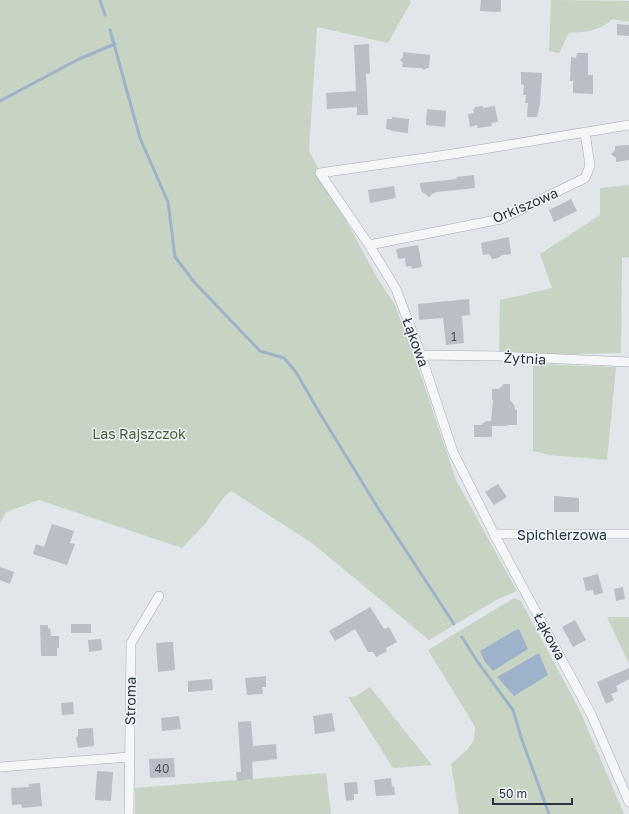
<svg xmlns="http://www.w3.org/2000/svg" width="629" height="814" font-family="'Golos Text',sans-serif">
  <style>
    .green { fill: #c7d4c3 }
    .water { fill: #9eb3c9 }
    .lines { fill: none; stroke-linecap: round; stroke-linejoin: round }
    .stream { stroke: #9eb3c9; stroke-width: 3 }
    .building { fill: #b9bec7 }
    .street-casing { stroke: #a7acb4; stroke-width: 10 }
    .street { stroke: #f4f6f8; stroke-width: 9 }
    .labels { text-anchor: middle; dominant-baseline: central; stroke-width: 3; stroke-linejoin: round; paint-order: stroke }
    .number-label { font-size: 12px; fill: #4e5663 }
    .street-label { font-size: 14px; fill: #2a3342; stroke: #f1f4f7 }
    .park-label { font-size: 14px; fill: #3f5d38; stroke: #f1f4f7 }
  </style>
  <rect width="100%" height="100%" fill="#e2e5ea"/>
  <path class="green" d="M0,0h410l1,2 -23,41 -71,-16 -8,124 67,125 19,29 28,76 33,99 61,111 -19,8 -69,41 -117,-97 -81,-52 -7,6 -20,28 -22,23 -143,-48 -33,12 -6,11z
    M551,0l78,1v21l-17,-3c-11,12 -27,13 -43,14l-10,20 -10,-2z
    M629,185v72l-7,1 -1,95 -122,3 1,-56 52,-12 -12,-34 60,-39v-27z
    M533,364l83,3 -9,93 -57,-5 -17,-4z
    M514,598l7,3 59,110 44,103h-165l-8,-50 16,-14 7,-10 1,-13 -47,-77z
    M607,617h22v47z
    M370,687l62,78 -39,3 -45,-71 8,-1z
    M326,773l5,41h-196v-26z"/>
  <path class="water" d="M519,629l9,20 -35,22 -8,-9 -5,-11 34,-20z
    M539,653l9,22 -34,21 -17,-19z"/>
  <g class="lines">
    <path class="stream" d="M100,0l5,15
      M110,30l30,108 28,64 7,55 20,26 65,68 24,7 12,14 23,40 59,96 76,116
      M0,101l79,-42 36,-15
      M462,637l15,24 36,49 9,30 27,74"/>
  </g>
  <path class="building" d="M481,0h20v12l-21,-1z
    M617,24l12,1v11l-12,-1z
    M369,44l1,29 -4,1 2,41h-11v-8l-30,2 -1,-16 30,-2 -2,-46z
    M403,52l27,3 -1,13h-2l-3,2 -2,-2 -20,-1 1,-4 -3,-3 3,-3z
    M577,53h11v22h5v19l-20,-1v-12h-3l1,-24 5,1z
    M521,72l21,1 -2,31 -3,13h-10l1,-14h-3l1,-8h-3l1,-10 -3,-1z
    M483,106v2l12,-2 3,16 -7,1 1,3 -14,2 -1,-3 -7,2 -2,-13 6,-1 -1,-4h2v-2z
    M427,109l19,2 -1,16 -19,-2z
    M392,117l17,2 -1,14 -17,-2v-1l-5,-1 1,-10h5z
    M629,145v15l-13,2v-4l-5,-4 4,-4v-4z
    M474,175l1,13 -38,4 -5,2 -3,3 -8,-6 -1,-8 37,-4 -1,-2z
    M394,186l2,12 -26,5 -2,-13z
    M571,199l6,12 -23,11 -5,-12z
    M509,237l2,17 -9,1 -4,3 -6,1 -3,-5 -6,1 -2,-12z
    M418,245l4,22 -10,2 -1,-3 -5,1 -1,-9 -7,1 -2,-10z
    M469,299l1,16 -8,1 2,27 -18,2 -3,-27 -24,2 -1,-16z
    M504,384h6v16l4,5 1,4 2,1v15h-10v1h-15v11h-18v-12h7l5,-4h5l2,-21h-1v-11h7z
    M498,484l9,13 -13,8 -9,-13z
    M554,496l25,2v14h-25z
    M52,524l22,7 -4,12 5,1 -8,21 -34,-11 3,-10 8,3z
    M0,567l14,5 -4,12 -10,-4z
    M598,574l5,19 -9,2 -1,-5 -7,1 -3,-13z
    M623,587l2,12 -9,2 -2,-12z
    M370,607l14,22 5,-2 8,15 -11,6 1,3 -11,6 -3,-5h-5l-13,-23 -20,12 -6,-10z
    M575,620l11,20 -13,7 -11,-20z
    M71,624h20v9h-20z
    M40,625h8v4l2,-1 1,8h8v12h-2v8h-16z
    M101,639l1,11 -13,2 -1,-12z
    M173,642l2,28 -17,2 -2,-29z
    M629,668v11l-13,7 2,5 -7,3 3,6 -8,4 -9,-22z
    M266,676v11h-4l1,7 -16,1 -2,-17z
    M212,679l1,11 -25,2v-11z
    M73,702l1,12 -12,1 -1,-12z
    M332,713l3,18 -20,3 -2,-18z
    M179,716l2,13 -19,2 -1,-13z
    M251,721l2,25 23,-2 1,15 -25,3 1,17 -16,2 -1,-9h5l-3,-50z
    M93,728l1,18 -16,2 -2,-10 2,-3v-6z
    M174,758l1,19 -25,1 -1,-19z
    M97,771l16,1 -2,29 -16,-1z
    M391,778l1,9 2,-1 1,9 -19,1 -2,-16z
    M357,782l1,12h-4v6l-8,1 -2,-18z
    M40,783l2,23 -20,2 -1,-4 -9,1 -1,-17 18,-1v-3z"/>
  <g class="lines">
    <g class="street-casing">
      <path id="street" d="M629,125l-176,29 -133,19 49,72 27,44 25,66 32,97 41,82 97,180 38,88
        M369,245l132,-26 84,-41 5,-12 -5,-34
        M421,355l78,1 130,6
        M494,534h135
        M0,767l129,-10
        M129,814l2,-171 28,-47"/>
    </g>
    <use href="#street" class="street"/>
  </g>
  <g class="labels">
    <g class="number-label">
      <text x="454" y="336">1</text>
      <text x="162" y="768">40</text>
    </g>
    <g class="street-label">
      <text transform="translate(525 205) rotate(-23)">Orkiszowa</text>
      <text transform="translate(416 342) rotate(70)">Łąkowa</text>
      <text transform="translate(525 358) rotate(3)">Żytnia</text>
      <text x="562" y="534">Spichlerzowa</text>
      <text transform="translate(550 636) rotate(62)">Łąkowa</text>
      <text transform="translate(130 701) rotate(-89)">Stroma</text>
    </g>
    <g class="park-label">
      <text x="139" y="433">Las Rajszczok</text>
    </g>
  </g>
  <path d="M493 798v6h79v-6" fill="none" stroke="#2a3342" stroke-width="2"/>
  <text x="499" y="798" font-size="12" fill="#2a3342" stroke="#f1f4f7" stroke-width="3" paint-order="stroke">50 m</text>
</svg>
